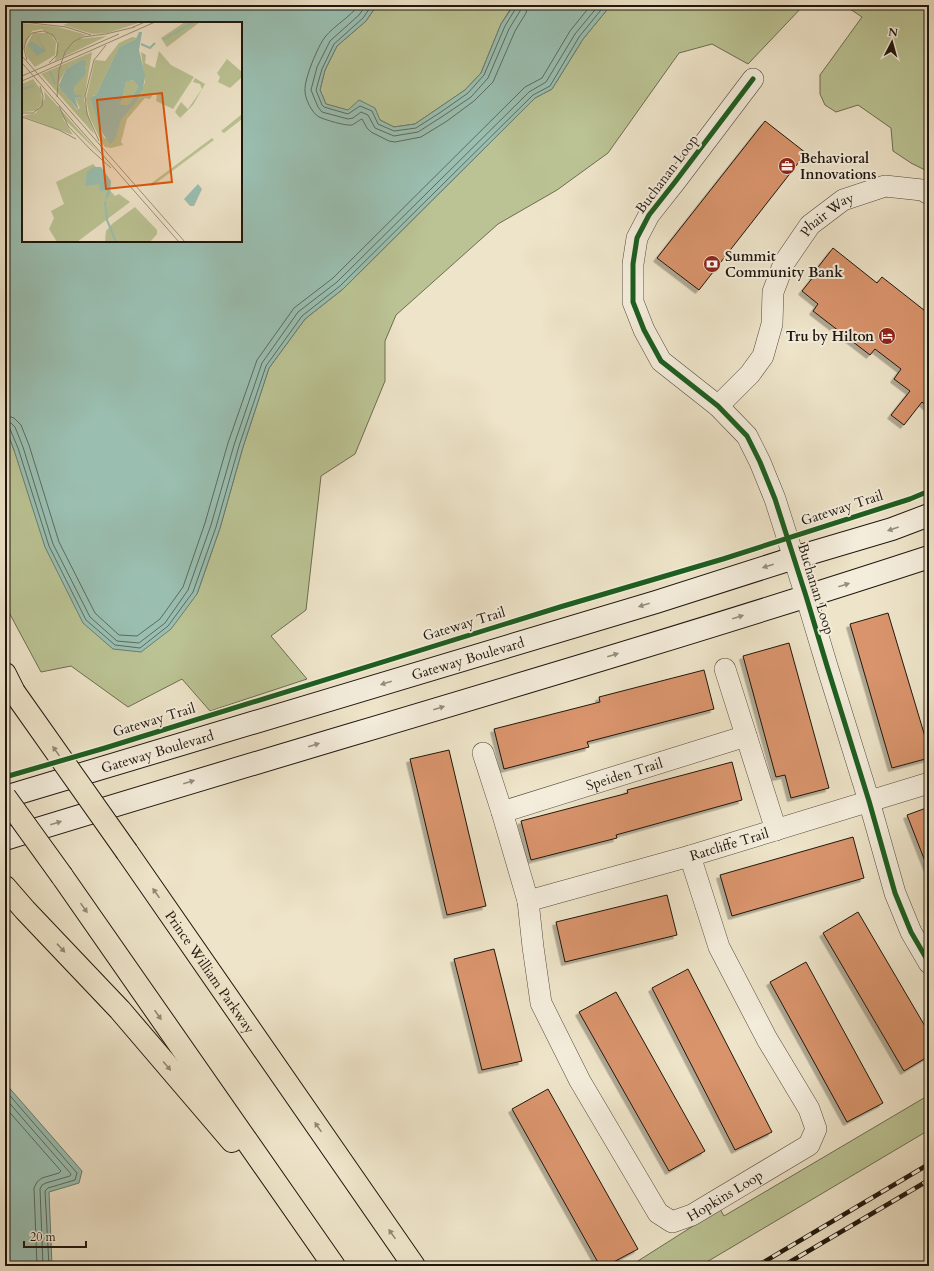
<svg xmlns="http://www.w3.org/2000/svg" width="934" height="1271" font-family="Cardo,serif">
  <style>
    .green { fill: #bbc394; stroke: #6d6d51 }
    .water { fill: #9abfb1; stroke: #697c70; fill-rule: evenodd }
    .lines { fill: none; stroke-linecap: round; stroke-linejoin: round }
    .shore { stroke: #5c6b60; stroke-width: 1 }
    .building { fill: #d9946c; stroke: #1f170e; filter: url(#shadow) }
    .street-casing { stroke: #534a3d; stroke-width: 22 }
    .secondary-casing { stroke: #1f170e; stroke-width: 24 }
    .highway-casing { stroke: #1f170e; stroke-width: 24 }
    .street { stroke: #f4eddc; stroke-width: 21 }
    .secondary { stroke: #f4eddc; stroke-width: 22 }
    .highway { stroke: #eee4c9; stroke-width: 22 }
    .rail-casing { stroke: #1f170e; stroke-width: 4.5 }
    .rail { stroke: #f4eddc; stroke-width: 3; stroke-dasharray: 9; stroke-linecap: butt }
    .highway-bridge-casing { stroke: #1f170e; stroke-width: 24; stroke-linecap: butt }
    .highway-bridge { stroke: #eee4c9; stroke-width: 22 }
    .cycleway-casing { stroke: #f4eddc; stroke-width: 8 }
    .cycleway { stroke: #1b5e20; stroke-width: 5 }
    .oneway { fill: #948d7f }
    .oneway2 { fill: #918875 }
    .labels { text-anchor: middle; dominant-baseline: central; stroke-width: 4; stroke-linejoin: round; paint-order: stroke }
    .poi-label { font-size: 14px; font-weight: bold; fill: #1f170e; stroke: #f4eddc; text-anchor: start }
    .street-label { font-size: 14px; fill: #1f170e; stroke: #f4eddc }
    .inset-river { fill: none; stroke: #9abfb1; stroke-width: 2 }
    .inset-road { fill: none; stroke: #9b927e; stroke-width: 1 }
    .view { fill: #de560c; fill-opacity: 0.15; stroke: #de560c; stroke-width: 2 }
    .inset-edge { fill: none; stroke: #1f170e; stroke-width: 2 }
  </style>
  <defs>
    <filter id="shadow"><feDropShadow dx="-3.5" dy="3.5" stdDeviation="0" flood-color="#0004"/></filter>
  </defs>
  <rect width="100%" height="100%" fill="#eee4c9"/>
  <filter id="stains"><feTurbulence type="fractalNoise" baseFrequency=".005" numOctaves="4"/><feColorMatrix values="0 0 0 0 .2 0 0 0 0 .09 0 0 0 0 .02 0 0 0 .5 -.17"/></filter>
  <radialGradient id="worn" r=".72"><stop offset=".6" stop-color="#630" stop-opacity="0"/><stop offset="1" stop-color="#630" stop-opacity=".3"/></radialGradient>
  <path class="green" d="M377,5h136l-12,19 -20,49 -16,17 -50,34 -21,3 -14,-7 -54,-16 -6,-14 5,-20 12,-24 29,-25z
    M611,5h193l-56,59 -36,-20 -33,9 -71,100 -51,37 -59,34 -102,91 -11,26v40l-30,73 -34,22 -15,134 -35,26 36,43 -97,32 -28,-32 -54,28 -57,-41 -30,6 -36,-67v-179l9,24 183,144 23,-66 23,-81 26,-79 36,-49 38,-30 192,-191 17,-9 31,-50z
    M844,5h85v167l-18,-9 -18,-12 -2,-23 -33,-23 -22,7 -11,-7 -5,-11v-19l42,-58z
    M929,1095v35l-229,136h-70l90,-57 4,7z"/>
  <path class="water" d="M5,5h372l-11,16 -29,25 -12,24 -5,20 6,14 22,6 11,-10 16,8 5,12 14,7 21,-3 50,-34 16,-17 20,-49 13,-19h97l-28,34 -31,50 -17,9 -192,191 -38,30 -36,49 -26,79 -23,81 -23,66 -26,35 -30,23 -28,-3 -30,-26 -38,-76 -31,-97 -9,-24zM23,23h218v218h-218z
    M5,1083l77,88 -3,12 -30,9 3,74h-47z"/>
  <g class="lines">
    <path class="shore" d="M359,5c-9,12 -24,20 -34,32 -7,9 -21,42 -20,54 0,8 7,22 14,26 7,3 26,9 33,8 4,-2 7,-5 10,-6l5,9 4,4 18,9 6,1 26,-5 26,-16 27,-20 19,-19 22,-51 11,-18 2,-8
      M366,5l-7,10 -29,26 -13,26 -6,23 7,17 4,5 26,7 5,-1 8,-6 7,3 7,13 19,8 24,-4 25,-16 28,-19 17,-19 21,-49 11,-18 2,-6
      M372,5l-9,13 -29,26 -12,25 -6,21 6,15 2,2 24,7 12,-8 12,5 6,13 16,7 22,-3 25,-16 27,-19 16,-18 21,-49 11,-18 1,-3
      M5,415l9,3 7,7 8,20 30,97 36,71 24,22 18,1 23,-17 23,-32 22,-64 23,-80 29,-83 37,-52 39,-30 192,-191 17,-9 28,-47 21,-26
      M5,421l6,2 4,4 8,20 30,97 37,73 27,24 22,2 26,-20 23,-33 23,-65 23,-80 28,-82 36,-51 39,-30 192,-190 17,-10 29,-48 24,-29
      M5,426l3,1 2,2 8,19 31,98 37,74 29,25 25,3 28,-22 25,-34 23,-65 23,-81 27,-80 36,-50 38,-30 193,-191 17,-9 29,-49 26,-32
      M5,1090l72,83 -2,7 -27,8 -3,3 4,75
      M5,1098l66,76 -1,2 -24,7 -4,2 -2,4 3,77
      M5,1107l56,64 -2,2 -17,5 -5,4 -3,6 3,78"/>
  </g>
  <path class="building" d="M765,121l41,32 -107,137 -42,-32z
    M833,248l44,35 5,-6 47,37v94l-7,-6 -18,23 -13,-10 19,-24 -16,-12 7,-10 -26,-20 -5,6 -57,-44 5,-7 -16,-13 12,-15 -2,-1z
    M888,613l41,137v8l-37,10 -42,-144z
    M789,643l40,145 -38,10 -6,-23 -9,2 -33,-121z
    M704,670l10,39 -127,33 2,5 -85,22 -10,-40 106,-27 -1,-5z
    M449,750l37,156 -39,9 -37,-156z
    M732,762l10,38 -126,35 1,3 -86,22 -10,-39 107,-28 -1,-3z
    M929,807v62h-1l-21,-54z
    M853,837l11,41 -132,38 -12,-41z
    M667,895l10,40 -112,27 -9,-40z
    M858,912l71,121v23l-25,15 -81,-138z
    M494,949l28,112 -40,9 -28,-111z
    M806,962l77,141 -36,19 -77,-140z
    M688,969l84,163 -37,18 -83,-162z
    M616,992l89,159 -36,20 -90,-159z
    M548,1089l90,160 -32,17h-6l-88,-157z"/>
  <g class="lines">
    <g class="street-casing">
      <g id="street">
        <path d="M753,79l-78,103 -26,33 -12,23 -4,26v38l11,28 17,31 57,45 29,30 13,26 15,37 31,97 21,70 42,135 26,92 16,39 18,31"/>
        <path id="s1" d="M718,406l32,-32 13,-18 9,-32 1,-32 11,-29 26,-38 33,-25 42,-14 37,4 7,4"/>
        <path d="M725,669l51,161"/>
        <path id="s2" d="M483,753l19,59 26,89 5,46 8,56 39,78 78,132 14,9 20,-7 117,-70 7,-16 -7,-20 -42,-70 -48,-92 -29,-91"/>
        <path id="s3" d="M502,812l244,-76"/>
        <path id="s4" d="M528,901l162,-45 239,-73"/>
      </g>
    </g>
    <g class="secondary-casing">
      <g id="secondary">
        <path id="s5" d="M5,797l651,-195 138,-44 98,-29 37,-14"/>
        <path d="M5,839c308,-95 618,-182 924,-282"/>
      </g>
    </g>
    <g class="highway-casing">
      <g id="highway">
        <path d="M5,674l9,18"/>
        <path id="s6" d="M127,852l287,414"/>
        <path d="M62,876l272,390"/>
        <path d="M5,887l20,23 95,100 112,131"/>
      </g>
    </g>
    <use href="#street" class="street"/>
    <use href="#secondary" class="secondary"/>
    <use href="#highway" class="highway"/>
    <g class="rail-casing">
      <path id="rail" d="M757,1266l172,-102
        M783,1266l146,-86"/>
    </g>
    <use href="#rail" class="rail"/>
    <g class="highway-bridge-casing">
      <path id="highway-bridge" d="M14,692l113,160
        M5,797l57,79"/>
    </g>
    <use href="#highway-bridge" class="highway-bridge"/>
    <g class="cycleway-casing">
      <path id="cycleway" d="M753,79l-78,103 -26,33 -12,23 -4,26v38l11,28 17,31 57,45 29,30 13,26 15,37 31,97 21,70 42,135 26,92 16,39 18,31
        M5,777l100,-29 455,-141 163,-48 187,-60 19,-8"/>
    </g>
    <use href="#cycleway" class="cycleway"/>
  </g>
  <defs><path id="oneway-solid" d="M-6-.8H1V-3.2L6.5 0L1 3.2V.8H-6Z"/></defs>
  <g class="oneway">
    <use href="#oneway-solid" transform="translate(893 529) rotate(161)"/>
    <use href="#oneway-solid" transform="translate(768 566) rotate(163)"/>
    <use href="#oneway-solid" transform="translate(844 585) rotate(-18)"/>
    <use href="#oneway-solid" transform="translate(644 605) rotate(163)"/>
    <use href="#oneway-solid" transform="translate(738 617) rotate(-17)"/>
    <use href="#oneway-solid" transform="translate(613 655) rotate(-17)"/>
    <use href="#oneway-solid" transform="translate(386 683) rotate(163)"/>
    <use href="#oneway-solid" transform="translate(439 708) rotate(-17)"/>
    <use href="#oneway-solid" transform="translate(314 745) rotate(-17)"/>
    <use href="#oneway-solid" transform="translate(189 782) rotate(-17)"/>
    <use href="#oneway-solid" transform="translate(56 823) rotate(-17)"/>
  </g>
  <g class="oneway2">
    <use href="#oneway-solid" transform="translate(56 751) rotate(-125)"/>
    <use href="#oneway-solid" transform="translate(156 893) rotate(-125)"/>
    <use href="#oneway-solid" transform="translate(84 908) rotate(55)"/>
    <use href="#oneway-solid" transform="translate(61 948) rotate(47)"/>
    <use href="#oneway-solid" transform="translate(158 1015) rotate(55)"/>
    <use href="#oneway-solid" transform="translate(167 1066) rotate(50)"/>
    <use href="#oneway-solid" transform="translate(318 1127) rotate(-125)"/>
    <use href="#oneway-solid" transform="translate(392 1234) rotate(-125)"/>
  </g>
  <defs>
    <g id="office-disc" transform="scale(0.9)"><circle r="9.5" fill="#8f2418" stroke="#f4eddc"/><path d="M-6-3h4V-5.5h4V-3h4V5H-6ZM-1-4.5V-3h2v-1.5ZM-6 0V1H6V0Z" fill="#fff"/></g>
    <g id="bank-disc" transform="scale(0.9)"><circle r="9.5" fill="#8f2418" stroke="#f4eddc"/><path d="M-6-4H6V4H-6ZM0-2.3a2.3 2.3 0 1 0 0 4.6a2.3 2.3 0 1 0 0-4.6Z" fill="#fff"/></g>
    <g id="hotel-disc" transform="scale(0.9)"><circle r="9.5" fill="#8f2418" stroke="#f4eddc"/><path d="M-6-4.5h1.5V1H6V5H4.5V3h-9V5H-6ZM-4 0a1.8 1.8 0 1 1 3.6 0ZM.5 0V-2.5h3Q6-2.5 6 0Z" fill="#fff"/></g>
  </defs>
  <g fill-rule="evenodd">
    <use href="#office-disc" x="787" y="166"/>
    <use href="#bank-disc" x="712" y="264"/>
    <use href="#hotel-disc" x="887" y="336"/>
  </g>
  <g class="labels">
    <g class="poi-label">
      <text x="800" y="158">Behavioral<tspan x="800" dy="16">Innovations</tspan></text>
      <text x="725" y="256">Summit<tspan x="725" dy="16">Community Bank</tspan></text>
      <text x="874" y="336" text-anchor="end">Tru by Hilton</text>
    </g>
    <g class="street-label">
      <text transform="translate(667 174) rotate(-53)">Buchanan Loop</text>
      <text stroke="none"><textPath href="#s1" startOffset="230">Phair Way</textPath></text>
      <text transform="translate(842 508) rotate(-18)">Gateway Trail</text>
      <text transform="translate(816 589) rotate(73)">Buchanan Loop</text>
      <text transform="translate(464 624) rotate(-17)">Gateway Trail</text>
      <text stroke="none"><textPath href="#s5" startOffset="483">Gateway Boulevard</textPath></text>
      <text transform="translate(154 720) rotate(-17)">Gateway Trail</text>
      <text stroke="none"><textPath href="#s5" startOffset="159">Gateway Boulevard</textPath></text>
      <text stroke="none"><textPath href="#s3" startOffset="128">Speiden Trail</textPath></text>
      <text stroke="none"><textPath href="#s4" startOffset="209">Ratcliffe Trail</textPath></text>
      <text stroke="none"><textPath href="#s6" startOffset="146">Prince William Parkway</textPath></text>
      <text stroke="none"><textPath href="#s2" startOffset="574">Hopkins Loop</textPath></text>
    </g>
  </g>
  <g transform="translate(22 22)">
    <rect width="220" height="220" fill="#eee4c9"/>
    <path d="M49,0h70l-33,11 -15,1 -30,-9zM163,0h15l-33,25 -6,-9zM0,1l36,4 29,8 -4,1 -13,11 9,-8 28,-3 -52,25 3,-20 -16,-12 -10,2 -10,21zM11,11h16l7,9 -1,13 -20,12 -8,-10 -2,-9zM110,15l6,1 -19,9 -23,48 -4,1 7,31 5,11 11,2 3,-16 23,-31 4,-11 -4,-30 5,3 -1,8 10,5 4,-17 12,14 23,12 -21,32 -17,-8 1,-6 -3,-2 -4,6 -5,-1 -18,21 -6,23 2,3 -12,3 -6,-1 -4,-6 -11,-23 -4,-19 9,-39 10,1 14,-18zM70,30l-8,48 10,34 -53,-60zM59,38l5,7 -12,20 1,8h6v2l-6,1 5,10 -3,2 -14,-20 -6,-4 9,-17zM205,37l15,13v5l-12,11 -12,-6 2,-5 -3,-4zM173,56l10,6 -12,21 -13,13 -5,-6 6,-10 7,7 14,-20 -2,-5 -7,-2zM11,57l8,11 1,13 -6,8 -14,1v-28zM111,58l5,6 -7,15 -4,4h-6l5,-23zM22,69l57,64 -39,-38 11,18 -51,-19 14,-3 9,-15zM220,92v5l-18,14 -3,-2zM190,116l2,2 -62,46 -3,-1zM71,142l4,4 1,9 17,19 4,-2 11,8 -53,40h-20l-8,-13 5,-11 -3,-7 13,-7 -8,-22zM113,185l22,23v4l-7,8h-45l1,-11 6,-7z" fill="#bbc394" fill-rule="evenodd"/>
    <path d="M117,10h3l-3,18 6,26 -2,13 -7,13 -15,18 -6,20 -5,4 -11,-16 -8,-31 5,-2 23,-48 17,-8zM111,58l5,6 -7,15 -4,4h-6l5,-23zM13,11l11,18 -9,5 -9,-11 3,-4 12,8zM59,38l5,1 -1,14 -11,12 1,8h6v2l-6,1 4,13 -23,-28 3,2 7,-16zM71,145h8l10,14 -1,13 -5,7 2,-11 -7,1 -1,-7 -14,2 2,-14zM176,162l4,5 -8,17h-4l-6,-7z" fill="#9abfb1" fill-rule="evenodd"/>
    <path class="inset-river" d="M141,18l31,-18M119,22l9,4 5,-5M28,49l5,13M0,67l12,-3M83,179l2,19 9,22"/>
    <path class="inset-road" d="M1,0l43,5 25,8M111,5l12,-5M0,34l163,186M5,38l-3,-11 2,-9 6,-7 11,-2 10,4 5,9 -1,11 -8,8M0,41l157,179M0,54l97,-42M0,59l133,-59M35,75l2,-27 6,-18 8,-10 10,-5 23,-3 29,-7M37,84l9,20 23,24M0,91h11l9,-7 1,-10 -3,-10M0,95l37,13 17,9M77,119l-12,-27 -2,-18 9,-36 12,-15M68,127l21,19"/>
    <path class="view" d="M140,71l10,89 -66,7 -9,-89z"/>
    <rect width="220" height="220" class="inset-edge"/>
  </g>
  <rect width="934" height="1271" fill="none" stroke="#eee4c9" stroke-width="20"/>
  <rect x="6" y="6" width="922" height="1259" fill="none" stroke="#1f170e" stroke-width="2"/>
  <rect x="10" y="10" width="914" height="1251" fill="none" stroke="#1f170e"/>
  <g transform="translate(892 42) rotate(6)" stroke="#f4eddc" stroke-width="3" paint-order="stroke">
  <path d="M0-3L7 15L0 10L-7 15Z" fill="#1f170e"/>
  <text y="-6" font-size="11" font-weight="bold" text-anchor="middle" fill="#1f170e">N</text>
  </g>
  <path d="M24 1241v6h62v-6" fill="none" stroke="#1f170e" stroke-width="2"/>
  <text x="30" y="1241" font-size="12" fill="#1f170e" stroke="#f4eddc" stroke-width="3" paint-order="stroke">20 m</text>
  <rect width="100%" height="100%" filter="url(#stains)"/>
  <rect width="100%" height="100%" fill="url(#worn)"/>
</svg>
